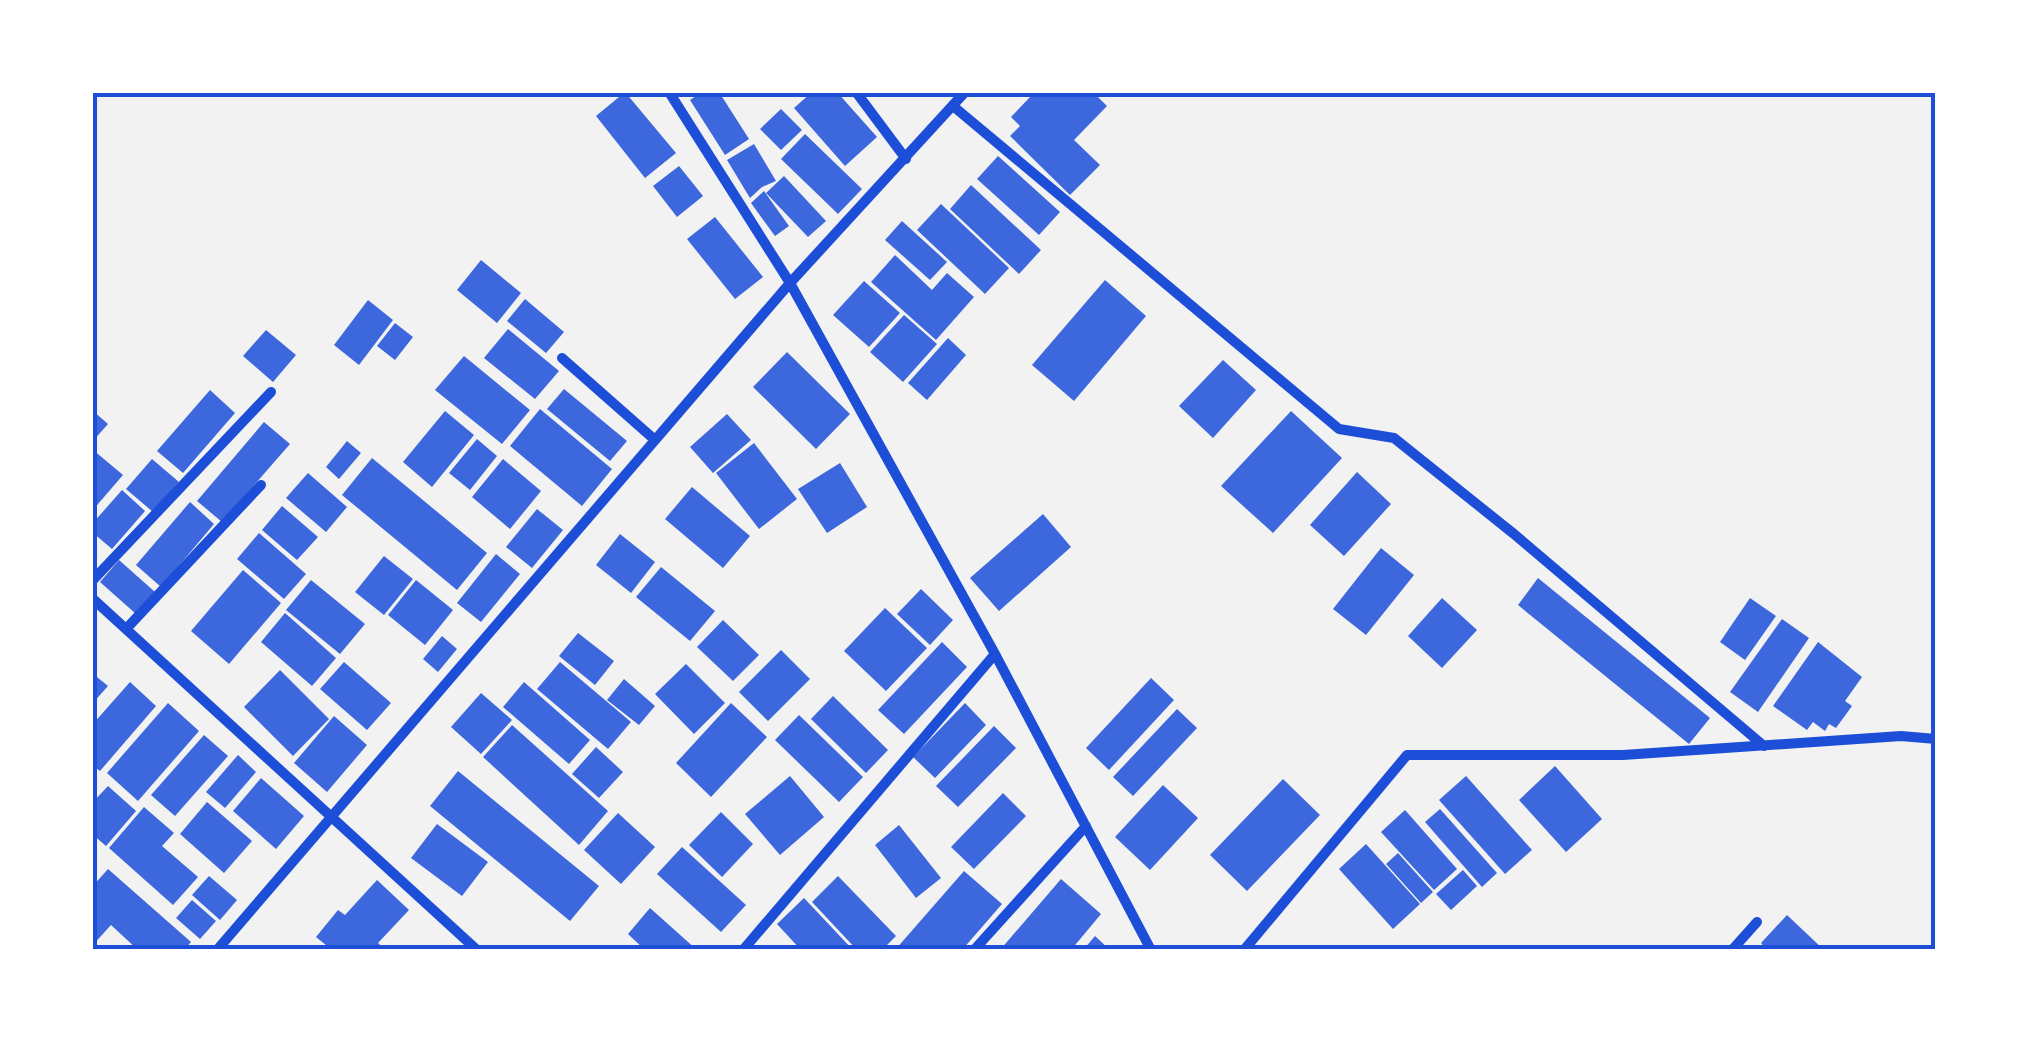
<svg xmlns="http://www.w3.org/2000/svg" width="2028" height="1042" font-family="'Golos Text',sans-serif">
  <style>
    .building { fill: #3d67dc }
    .lines { fill: none; stroke-linecap: round; stroke-linejoin: round }
    .minor { stroke: #1d4ed8; stroke-width: 10 }
    .neatline { fill: none; stroke: #1d4ed8; stroke-width: 4 }
  </style>
  <rect width="100%" height="100%" fill="#f2f2f2"/>
  <path class="building" d="M625,92l51,61 -31,25 -49,-62z
    M702,92h17l30,47 -24,16 -35,-55z
    M812,92h25l40,45 -32,29 -51,-58z
    M1028,92h65l14,14 -33,34 26,25 -30,30 -60,-59 10,-10 -9,-9 20,-21z
    M781,109l21,21 -21,20 -21,-21z
    M805,134l57,55 -24,25 -57,-55z
    M754,144l22,37 -14,6 -12,11 -23,-38z
    M998,156l62,56 -21,23 -62,-56z
    M679,166l24,30 -26,21 -24,-31z
    M784,176l42,45 -18,16 -42,-44z
    M971,185l70,65 -22,24 -69,-65z
    M764,191l25,35 -14,10 -24,-33z
    M941,204l68,64 -24,26 -68,-64z
    M715,217l48,60 -28,22 -48,-60z
    M902,221l45,41 -17,18 -45,-40z
    M895,255l37,35 15,-17 27,24 -38,43 -65,-58z
    M481,260l40,33 -24,30 -40,-33z
    M1105,280l41,36 -72,85 -42,-36z
    M864,281l36,32 -31,34 -36,-32z
    M525,299l39,33 -18,21 -39,-32z
    M368,300l25,20 -34,45 -25,-20z
    M904,315l33,29 -34,38 -33,-30z
    M395,323l18,14 -18,23 -18,-14z
    M508,329l51,42 -24,28 -51,-41z
    M266,330l30,25 -23,27 -30,-26z
    M948,338l18,17 -39,45 -19,-17z
    M787,352l63,62 -34,35 -63,-62z
    M464,356l66,54 -28,34 -67,-54z
    M1223,360l33,30 -43,48 -34,-32z
    M564,389l63,52 -17,20 -63,-52z
    M210,390l25,23 -52,60 -26,-22z
    M540,409l72,60 -30,37 -72,-60z
    M92,410l16,14 -16,18z
    M445,411l29,24 -42,52 -29,-25z
    M1291,411l51,47 -69,75 -52,-47z
    M727,414l24,26 -38,33 -23,-26z
    M264,422l26,22 -68,78 -25,-21z
    M477,439l20,17 -27,34 -21,-17z
    M347,441l14,12 -22,26 -13,-12z
    M754,443l43,56 -38,30 -43,-56z
    M92,449l31,26 -31,36z
    M372,458l115,95 -30,37 -115,-95z
    M152,459l27,23 -26,30 -27,-23z
    M503,459l38,32 -31,38 -38,-32z
    M840,463l27,44 -40,26 -29,-44z
    M1357,472l34,32 -47,52 -34,-31z
    M308,473l39,34 -21,25 -40,-34z
    M692,487l58,49 -27,32 -58,-49z
    M122,490l23,21 -33,38 -20,-17v-8z
    M190,502l24,22 -53,63 -25,-22z
    M282,506l36,31 -21,23 -35,-30z
    M537,509l26,21 -31,38 -26,-21z
    M1043,514l28,33 -72,64 -29,-33z
    M259,533l47,41 -22,25 -47,-40z
    M620,534l35,28 -24,31 -35,-28z
    M1381,548l33,27 -48,60 -33,-26z
    M496,554l24,20 -39,48 -24,-19z
    M384,556l29,23 -29,36 -29,-23z
    M119,560l36,32 -19,22 -36,-32z
    M661,567l54,44 -25,30 -54,-44z
    M243,570l38,33 -52,61 -38,-33z
    M1538,578l172,140 -21,26 -171,-139z
    M311,580l54,44 -25,30 -54,-44z
    M416,580l37,30 -28,35 -37,-30z
    M921,589l32,31 -23,25 -33,-31z
    M1442,598l35,32 -35,38 -34,-32z
    M1750,598l26,18 -31,44 -25,-18z
    M885,608l42,40 -41,43 -42,-40z
    M285,613l51,45 -24,28 -51,-44z
    M1782,619l27,19 -51,74 -28,-20z
    M723,620l36,35 -26,26 -36,-34z
    M578,633l36,28 -19,24 -36,-29z
    M442,636l15,13 -19,23 -15,-13z
    M942,642l25,25 -63,67 -26,-24z
    M1818,642l44,35 -17,24 7,5 -16,22 -7,-4 -4,7 -12,-9 -6,8 -34,-24z
    M781,650l29,29 -42,42 -29,-29z
    M344,662l47,41 -24,27 -47,-41z
    M560,662l71,60 -23,27 -71,-60z
    M686,664l39,39 -31,31 -39,-40z
    M280,670l49,49 -36,37 -49,-49z
    M92,673l16,13 -16,18z
    M1151,678l23,22 -65,70 -23,-22z
    M624,679l31,27 -16,19 -32,-25z
    M130,682l26,24 -56,65 -8,-6v-40z
    M524,682l66,58 -21,24 -66,-57z
    M481,693l31,27 -31,34 -30,-27z
    M833,696l55,54 -22,23 -55,-54z
    M168,703l31,28 -61,70 -31,-28z
    M731,703l36,34 -56,60 -35,-34z
    M965,703l21,22 -51,53 -22,-21z
    M1177,709l20,19 -64,68 -20,-19z
    M799,715l64,62 -24,25 -64,-62z
    M334,716l33,29 -40,47 -33,-29z
    M512,725l96,86 -29,34 -96,-88z
    M994,726l22,22 -58,59 -22,-21z
    M204,735l24,21 -53,60 -24,-21z
    M596,747l27,25 -24,26 -27,-24z
    M238,755l18,17 -31,36 -19,-16z
    M1555,766l47,53 -36,33 -47,-52z
    M458,771l141,115 -29,35 -140,-115z
    M790,776l34,41 -44,38 -35,-41z
    M1466,776l66,74 -27,24 -66,-74z
    M261,778l43,38 -28,33 -43,-38z
    M1283,779l37,36 -73,76 -37,-36z
    M1163,785l35,33 -48,52 -35,-33z
    M108,786l28,25 -30,35 -14,-12v-31z
    M1003,793l23,23 -52,53 -23,-22z
    M207,802l45,39 -28,32 -44,-39z
    M144,807l30,26 -12,13 36,31 -25,28 -64,-57z
    M1440,809l57,64 -15,14 -57,-65z
    M1405,810l52,59 -23,21 -53,-58z
    M721,812l32,32 -31,33 -33,-32z
    M618,813l37,34 -34,37 -37,-34z
    M437,824l51,38 -26,34 -51,-38z
    M899,825l42,53 -25,20 -41,-53z
    M1366,844l54,60 -27,25 -54,-60z
    M682,847l64,58 -25,27 -64,-58z
    M1398,853l35,39 -12,11 -35,-39z
    M108,869l83,73 -7,8h-46l-27,-25 -19,21v-59z
    M1463,870l14,16 -26,24 -15,-16z
    M964,871l38,33 -40,46h-67z
    M209,876l28,24 -17,20 -28,-25z
    M838,876l58,60 -14,14h-25l-45,-48z
    M1061,879l40,35 -30,36h-71z
    M377,880l32,30 -31,33 8,7h-54l-16,-13 22,-27 7,5z
    M804,898l49,52h-52l-24,-26z
    M192,900l24,21 -16,18 -24,-21z
    M650,908l47,42h-52l-17,-16z
    M1787,915l37,35h-57l-6,-7z
    M1095,936l15,14h-27z"/>
  <g class="lines">
    <path class="minor" d="M669,92l121,191 205,371 156,296
      M856,92l50,67
      M953,106l386,323 55,9 120,96 250,212
      M562,358l93,82
      M92,581l179,-189
      M92,598l385,352
      M126,629l135,-144
      M217,950l573,-667 175,-191
      M743,950l252,-296
      M974,950l112,-124
      M1244,950l163,-195h216l278,-19 35,3
      M1732,950l25,-28"/>
  </g>
  <rect width="2028" height="1042" fill="none" stroke="#ffffff" stroke-width="190"/>
  <rect x="95" y="95" width="1838" height="852" class="neatline"/>
</svg>
